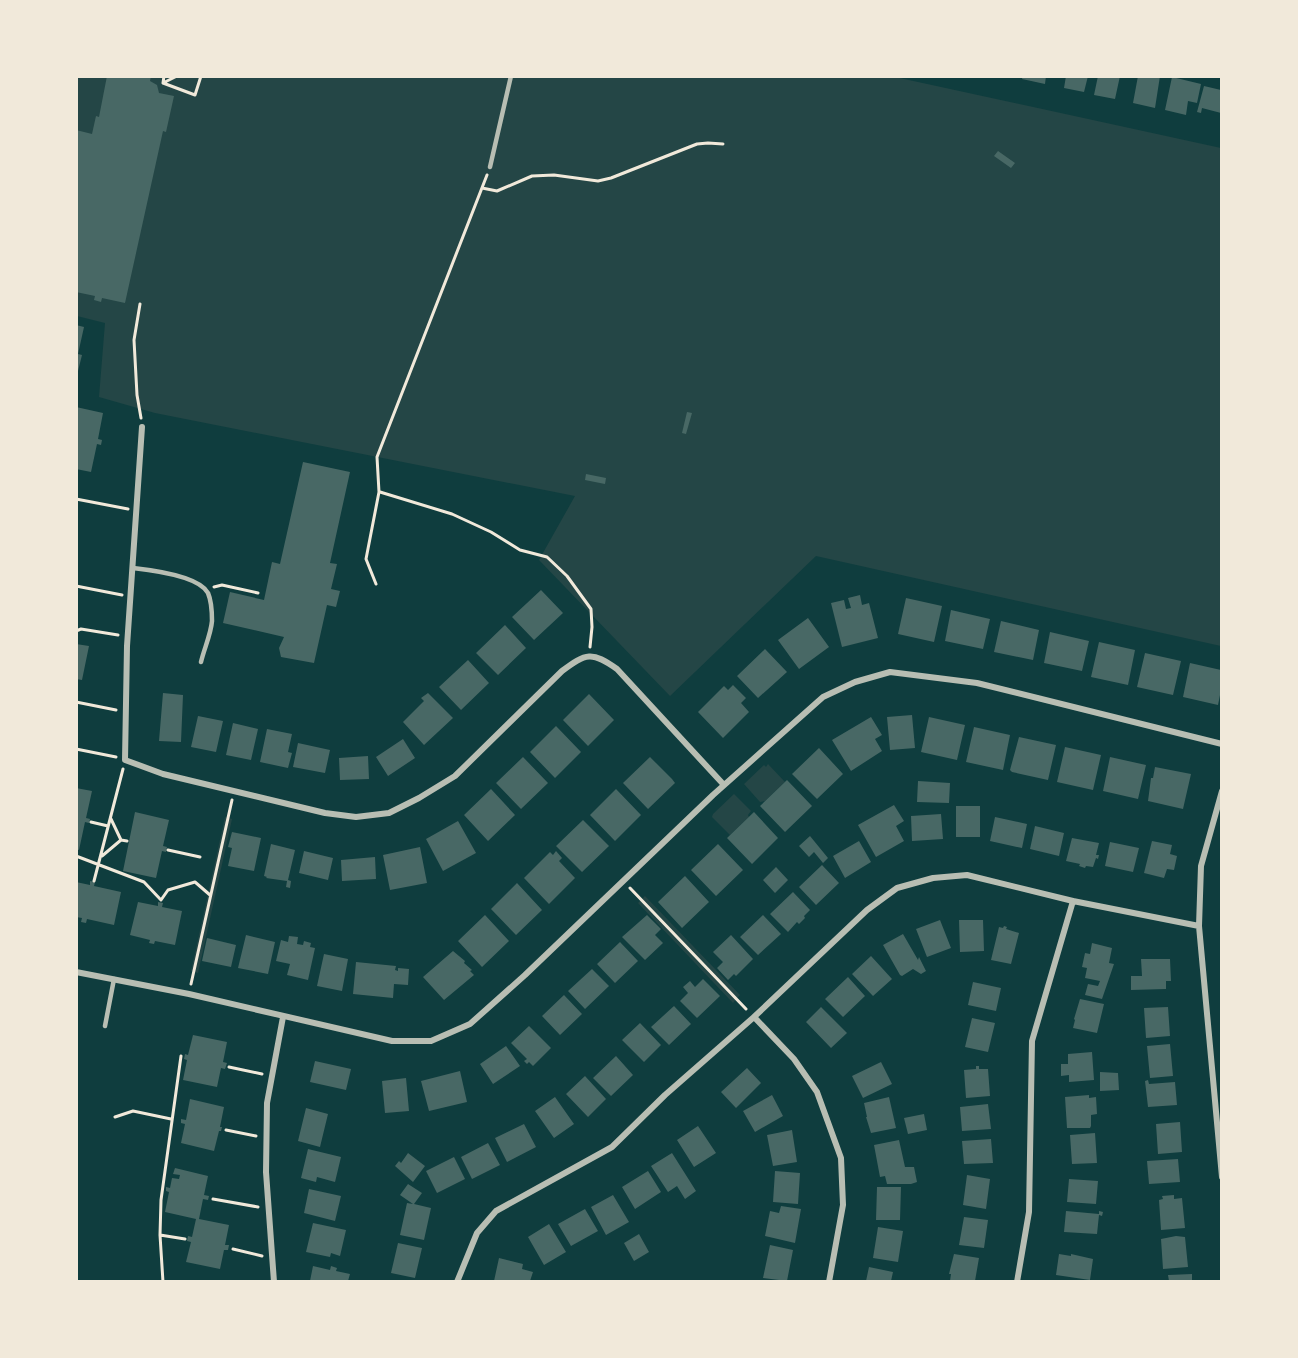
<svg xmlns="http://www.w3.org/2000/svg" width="1298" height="1358" font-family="Raleway,sans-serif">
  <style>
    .green { fill: #244646 }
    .building { fill: #486865 }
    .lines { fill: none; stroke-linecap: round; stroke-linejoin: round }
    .path { stroke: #f1e9da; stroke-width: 3 }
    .service { stroke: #b8beb3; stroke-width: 4.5 }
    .minor { stroke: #b8beb3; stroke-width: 6 }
  </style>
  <rect width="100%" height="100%" fill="#0f3d3e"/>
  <path class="green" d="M77,77h818l326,71v498l-405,-90 -146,140 -131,-136 36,-64 -420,-83 -56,-16 6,-74 -28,-7z
    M768,764l17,18 -20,19 -5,1 -16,-18 20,-19 2,2z
    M734,794l17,17 -3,4 1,2 -19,18 -18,-18 1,-3z
    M225,817l7,2 -34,154 -7,-2z
    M645,896l95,99 -7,8 -95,-100z"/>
  <path class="building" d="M107,76h44l-1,5 7,4 2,8 15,3 -8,36 -3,-1 -38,172 -23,-5 -1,4 -7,-2 1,-4 -19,-4v-162l16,4 4,-18 3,1z
    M1023,76h23l-1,8 -23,-5z
    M1066,76h22l-4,16 -20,-4z
    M1098,76h22l-5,23 -21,-4z
    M1138,76h22l-5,32 -22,-5z
    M1172,77l29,7 -4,19 -9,-2 -2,14 -21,-5z
    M1204,86l17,4v23l-19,-5 -1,5 -4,-1z
    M998,151l17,12 -4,5 -17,-12z
    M76,325l8,2 -6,27 4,1 -5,20z
    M76,407l27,6 -5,26 4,1 -1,5 -4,-1 -6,28 -15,-3z
    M687,412l5,1 -6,21 -4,-1z
    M303,462l47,10 -20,91 7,1 -6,25 9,2 -4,16 -9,-2 -13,58 -33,-6 -2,-9 5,-11 -61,-14 7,-31 34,8 8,-38 8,2z
    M586,474l20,4 -1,6 -20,-4z
    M541,590l22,23 -29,27 -22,-23z
    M860,595l2,10 7,-2 9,35 -36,9 -11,-44 13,-3 2,9 5,-1 -3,-10z
    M906,598l36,8 -8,36 -36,-8z
    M951,610l39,9 -7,30 -38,-8z
    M808,618l21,29 -30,22 -21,-29z
    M1001,621l38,9 -6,30 -39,-8z
    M505,625l21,23 -28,27 -22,-22z
    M1050,632l39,9 -7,30 -38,-8z
    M1099,642l36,8 -7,35 -37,-8z
    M76,644l13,2 -7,34 -6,-1z
    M765,649l22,23 -29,26 -21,-22z
    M1145,653l36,8 -8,34 -36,-8z
    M468,660l21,23 -28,27 -22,-23z
    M1190,663l31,7v20l-3,15 -35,-8z
    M733,685l13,13 -5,5 8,9 -26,26 -25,-26 26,-26 4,4z
    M163,693l20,2 -2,47 -22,-1z
    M428,693l25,25 -29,27 -21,-23 21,-21 -3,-3z
    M589,694l25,26 -26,26 -25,-26z
    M912,715l3,33 -25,2 -3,-33z
    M198,716l25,5 -7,31 -25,-5z
    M871,717l11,18 -7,4 7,12 -31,20 -19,-31z
    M929,717l36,8 -8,35 -36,-8z
    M233,723l25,6 -7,31 -25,-5z
    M556,726l25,26 -26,26 -25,-26z
    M974,727l36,8 -7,35 -37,-8z
    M267,729l25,5 -4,18 4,1 -4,15 -28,-6z
    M1019,737l37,8 -8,35 -36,-8 -2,-2z
    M403,739l12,19 -27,18 -12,-19z
    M298,743l32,7 -5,23 -32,-6z
    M1065,747l36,8 -8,35 -36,-8z
    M819,748l24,26 -26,25 -25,-25z
    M368,756l1,23 -29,1 -1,-22z
    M523,757l25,26 -27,26 -25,-26z
    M650,757l22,22 3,4 -27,26 -25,-26z
    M1110,757l36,8 -8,34 -35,-8z
    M1155,767l36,7 -8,35 -35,-8 3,-23h2z
    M787,780l25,26 -27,26 -25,-26z
    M918,781l32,2 -1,20 -32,-1z
    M76,788l16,3 -6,27 4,1 -1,4 -4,-1 -6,28 -3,-1z
    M491,789l24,26 -27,26 -24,-26z
    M616,789l25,26 -26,26 -25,-26z
    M894,805l10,16 -8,5 8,15 -28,16 -18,-32z
    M956,806h24v31h-24z
    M135,812l34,8 -6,26 4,1 -1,5 -4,-1 -6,27 -33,-7z
    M754,812l24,26 -26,26 -25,-26z
    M941,814l2,25 -31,2 -1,-25z
    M995,817l32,7 -5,24 -32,-7z
    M583,820l26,26 -27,26 -26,-26z
    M458,821l18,32 -33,18 -17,-32z
    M1035,826l29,7 -5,23 -29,-7z
    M232,832l29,6 -7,33 -26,-5 4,-18 -4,-1z
    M810,836l18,22 -5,5 -9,-11 -5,5 -10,-11z
    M1072,838l27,5 -3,12h3l-1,4 -2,-1 -3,9 -7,-1 -1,2 -6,-2 1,-2 -14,-3z
    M859,841l12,21 -26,16 -12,-22z
    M1152,841l20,4 -2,9 7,2 -3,14 -7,-1 -3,9 -20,-5z
    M1110,842l29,6 -6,24 -28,-6z
    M271,844l24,6 -7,30 3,1 -1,7 -4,-1 1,-6 -21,-3 1,-1 -3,-1z
    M718,844l25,26 -27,26 -25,-26z
    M420,847l7,36 -37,7 -7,-35z
    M304,851l29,7 -5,22 -29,-7z
    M556,851l6,7 -3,3 16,17 -26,26 -25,-26 26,-26 3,3z
    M375,857l1,22 -34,2 -1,-21z
    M822,865l17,18 -23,22 -17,-18z
    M776,867l12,13 -13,13 -12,-13z
    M685,876l24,26 -27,26 -24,-26z
    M90,881l5,1 -1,4 27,6 -7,33 -27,-6 -1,4 -5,-1 1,-4 -6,-1v-35l14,3z
    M517,883l25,27 -26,25 -25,-26z
    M793,892l17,18 -6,6 1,2 -6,6 -2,-2 -9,10 -18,-18z
    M138,902l20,4v-4l5,1 -1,4 20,4 -7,34 -20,-4 -1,3 -5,-1 1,-3 -20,-5z
    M485,915l24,26 -27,26 -24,-26z
    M647,915l14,14 -6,6 8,8 -18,17 -23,-23z
    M763,915l18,19 -23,21 -18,-18z
    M940,920l11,28 -24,9 -11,-28z
    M959,920h24l1,31 -24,1z
    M1004,926l3,1 -1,2 13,4 -8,31 -20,-4 8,-33 4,1z
    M903,934l15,26 1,-3 7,14 -5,3 -8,-5 -11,7 -2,-1 -17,-30z
    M246,935l29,7 -7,32 -30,-6z
    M731,935l22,24 -17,17 -2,-2 -6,6 -11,-12 6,-6 -10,-10z
    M289,936l9,1 -1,7 6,1 1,-4 7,2 -1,4 5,1 -7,32 -21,-5 3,-11 -14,-3 5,-21 7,2z
    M207,938l29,7 -5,22 -29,-6z
    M620,942l18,19 -23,22 -18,-19z
    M1092,943l20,5 -3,15 5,1 -12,35 -17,-4 3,-11 10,2 2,-5 -15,-3 2,-10 -5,-1 3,-14 5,1z
    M453,951l12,10 -1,2 8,7 -2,1 4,4 -30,25 -21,-23z
    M324,954l24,5 -6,32 -25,-5z
    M871,956l21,23 -19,17 -21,-22z
    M1141,959h29l1,22h-5v8l-35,1v-14h11z
    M356,962l40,4 -1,4 3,1v-3l11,1 -1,16 -14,-1 -1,14 -40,-4z
    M592,969l17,17 -24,23 -17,-18z
    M848,977l17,19 -22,21 -18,-18z
    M703,979l17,17 -23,22 -17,-17 8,-8 -5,-6 7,-6 5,6z
    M973,982l28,6 -5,23 -28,-6z
    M564,995l18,19 -22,21 -18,-19z
    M1080,999l24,5 -7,29 -24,-5 2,-8 -1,-1z
    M674,1006l17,18 -22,21 -18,-18z
    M821,1007l26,26 -16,15 -25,-26z
    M1168,1007l2,29 -24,2 -2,-30z
    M972,1018l23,5 -7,29 -23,-5z
    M640,1023l21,22 -17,17 -22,-22z
    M529,1026l22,22 -18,18 -4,-4 -2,2 -3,-3 3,-2 -16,-16z
    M193,1035l34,7 -4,20 4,1 -2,6 -4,-1 -4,19 -34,-7 4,-20 -3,-1 1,-5 3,1z
    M1170,1044l3,32 -23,2 -3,-32z
    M506,1046l14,20 -27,18 -13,-20z
    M1092,1052l2,28 -25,2v-7l-8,1v-12h7v-10z
    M616,1056l17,19 -22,21 -18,-18z
    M315,1061l36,8 -5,21 -36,-8z
    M881,1062l11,22 -29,14 -11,-22z
    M976,1066h3v3h9l2,27 -24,2 -2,-28 12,-1z
    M747,1068l14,15 -25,25 -15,-16z
    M460,1071l7,31 -38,9 -8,-30z
    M1100,1072l18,1 1,17 -19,1z
    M585,1076l21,23 -18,18 -22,-23z
    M406,1078l3,33 -24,2 -3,-32z
    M1148,1080l1,4 26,-2 2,23 -29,2 -3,-26z
    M772,1095l11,21 -28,16 -12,-21z
    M1089,1095v3l7,-1 1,17 -6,1v11l-1,2h-23l-2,-31z
    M555,1097l19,27 -20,14 -19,-27z
    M889,1097l7,31 -25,5 -5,-16h1l-3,-14z
    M190,1099l34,8 -4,20h2l-1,4h-2l-5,20 -33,-8 4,-19 -4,-1v-4l5,1z
    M988,1104l3,25 -29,2 -2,-24z
    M306,1108l22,6 -8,33 -22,-6z
    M924,1114l3,16 -19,4 -4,-16z
    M1180,1122l2,30 -24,2 -2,-30z
    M524,1124l12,23 -29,15 -12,-24z
    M698,1126l18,27 -22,14 -17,-27z
    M792,1130l5,32 -24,4 -6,-31z
    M1095,1133l2,30 -25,1 -2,-29z
    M991,1139l2,24 -29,1 -2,-23z
    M899,1140l6,27h9l3,15 -6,2h-24l-2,-8 -5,1 -6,-32z
    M488,1143l12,22 -28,14 -11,-22z
    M308,1149l33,8 -6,25 -18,-5 -1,5 -15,-4z
    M408,1153l17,13 -12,16 -18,-16 4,-5 2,2z
    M672,1153l24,38 -11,8 -8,-13 -9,6 -17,-26z
    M454,1157l11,22 -28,14 -11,-22z
    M1178,1159l2,23 -31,2 -2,-23z
    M175,1168l33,8 -4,19 5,1 -1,4 -5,-1 -4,20 30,6 -4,20h4l-1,5h-4l-4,19 -34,-7 5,-20 -4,-1 1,-5 4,1 4,-18 -31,-7 4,-20 -3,-1v-4l4,1 2,-10 7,1 1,-4 -7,-1z
    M648,1171l13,21 -26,17 -13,-22z
    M775,1171l25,2 -2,31 -25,-2z
    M967,1175l23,4 -4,30 -23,-4z
    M1069,1179l29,2 -2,23 -29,-2z
    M408,1184l14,9 -8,11 17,4 -7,32 -24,-5 7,-32 6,1 -13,-9z
    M877,1187h24l-1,33h-24z
    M309,1189l32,7 -6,25 -31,-8z
    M613,1195l16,27 -23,13 -15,-28z
    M1174,1195v4l8,-1 3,30 -24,2 -2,-30 4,-1 -1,-3z
    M781,1206l20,3 -6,34 -30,-7 5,-25 9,2z
    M585,1209l13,22 -27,15 -13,-22z
    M1066,1211l33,3v-3l4,1 -1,4 -3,-1 -2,19 -33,-2z
    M964,1217l24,3 -4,28 -25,-3z
    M313,1223l33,7 -6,26 -9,-3 -1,4 -24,-5z
    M549,1224l17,28 -22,13 -16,-28z
    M878,1227l25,4 -5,31 -25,-4z
    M639,1234l10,18 -15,9 -10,-18z
    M1176,1236l9,1 3,30 -25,2 -2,-30z
    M398,1243l24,5 -7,30 -24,-5z
    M770,1245l23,5 -6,31 -24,-3z
    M954,1254l25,4 -4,23h-25l1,-7h-2z
    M1059,1254l12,2v-2l22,5 -3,21 -34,-5z
    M499,1258l24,6 -1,5 11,3 -3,9h-36z
    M313,1266l17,4 1,-4 6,2 -1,3 14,3 -2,7h-38z
    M869,1267l24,5 -2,9h-25z
    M1192,1274v7h-23l-1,-6z"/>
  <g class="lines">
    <path class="path" d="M164,76l-1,7 32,12 6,-19
      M163,83l14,-7
      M482,188l15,3 35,-15 22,-1 44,6 13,-3 86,-34 11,-1 15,1
      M140,304l-6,36 3,55 4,23
      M380,492l72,22 39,18 29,18 27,7 20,19 24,33 1,18 -2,20
      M76,499l52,10
      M376,584l-10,-25 13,-67 -2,-35 110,-282
      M76,586l46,9
      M214,587l8,-2 36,8
      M76,631l5,-2 37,6
      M76,702l40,8
      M76,749l40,8
      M111,819l10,21 6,1
      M91,822l17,4
      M168,850l32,7
      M76,856l68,26 17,18 7,-10 27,-8 15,13
      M102,856l19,-16
      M94,881l29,-112
      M630,888l116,121
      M191,984l41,-184
      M229,1067l33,7
      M115,1117l18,-6 38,8
      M226,1130l30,6
      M213,1199l45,8
      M160,1235l25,4
      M233,1249l29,7
      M163,1282l-3,-47 1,-35 20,-144"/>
    <path class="service" d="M490,167l21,-91
      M133,568c18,2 66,8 75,25 3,7 4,19 4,28 -1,13 -8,28 -11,41
      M105,1026l9,-47"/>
    <path class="minor" d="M142,427l-15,219 -2,114 38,14 162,39 31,4 33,-4 30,-15 36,-22 107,-105c24,-18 30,-20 55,-2l107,116
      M1222,791l-21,75 -2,60 23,251
      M76,972l113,22 203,47h39l39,-17 55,-49 188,-180 110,-98 32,-15 35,-10 87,11 245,61
      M754,1017l40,42 23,33 24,66 2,47 -14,77
      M274,1282l-8,-110 1,-69 16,-86
      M457,1282l20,-49 19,-22 116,-64 53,-52 89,-78 113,-107 30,-22 36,-10 34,-3 106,26 126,25
      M1017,1282l12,-70 3,-171 41,-140"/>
  </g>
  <rect width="1298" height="1358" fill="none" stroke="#f1e9da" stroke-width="156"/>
</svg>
